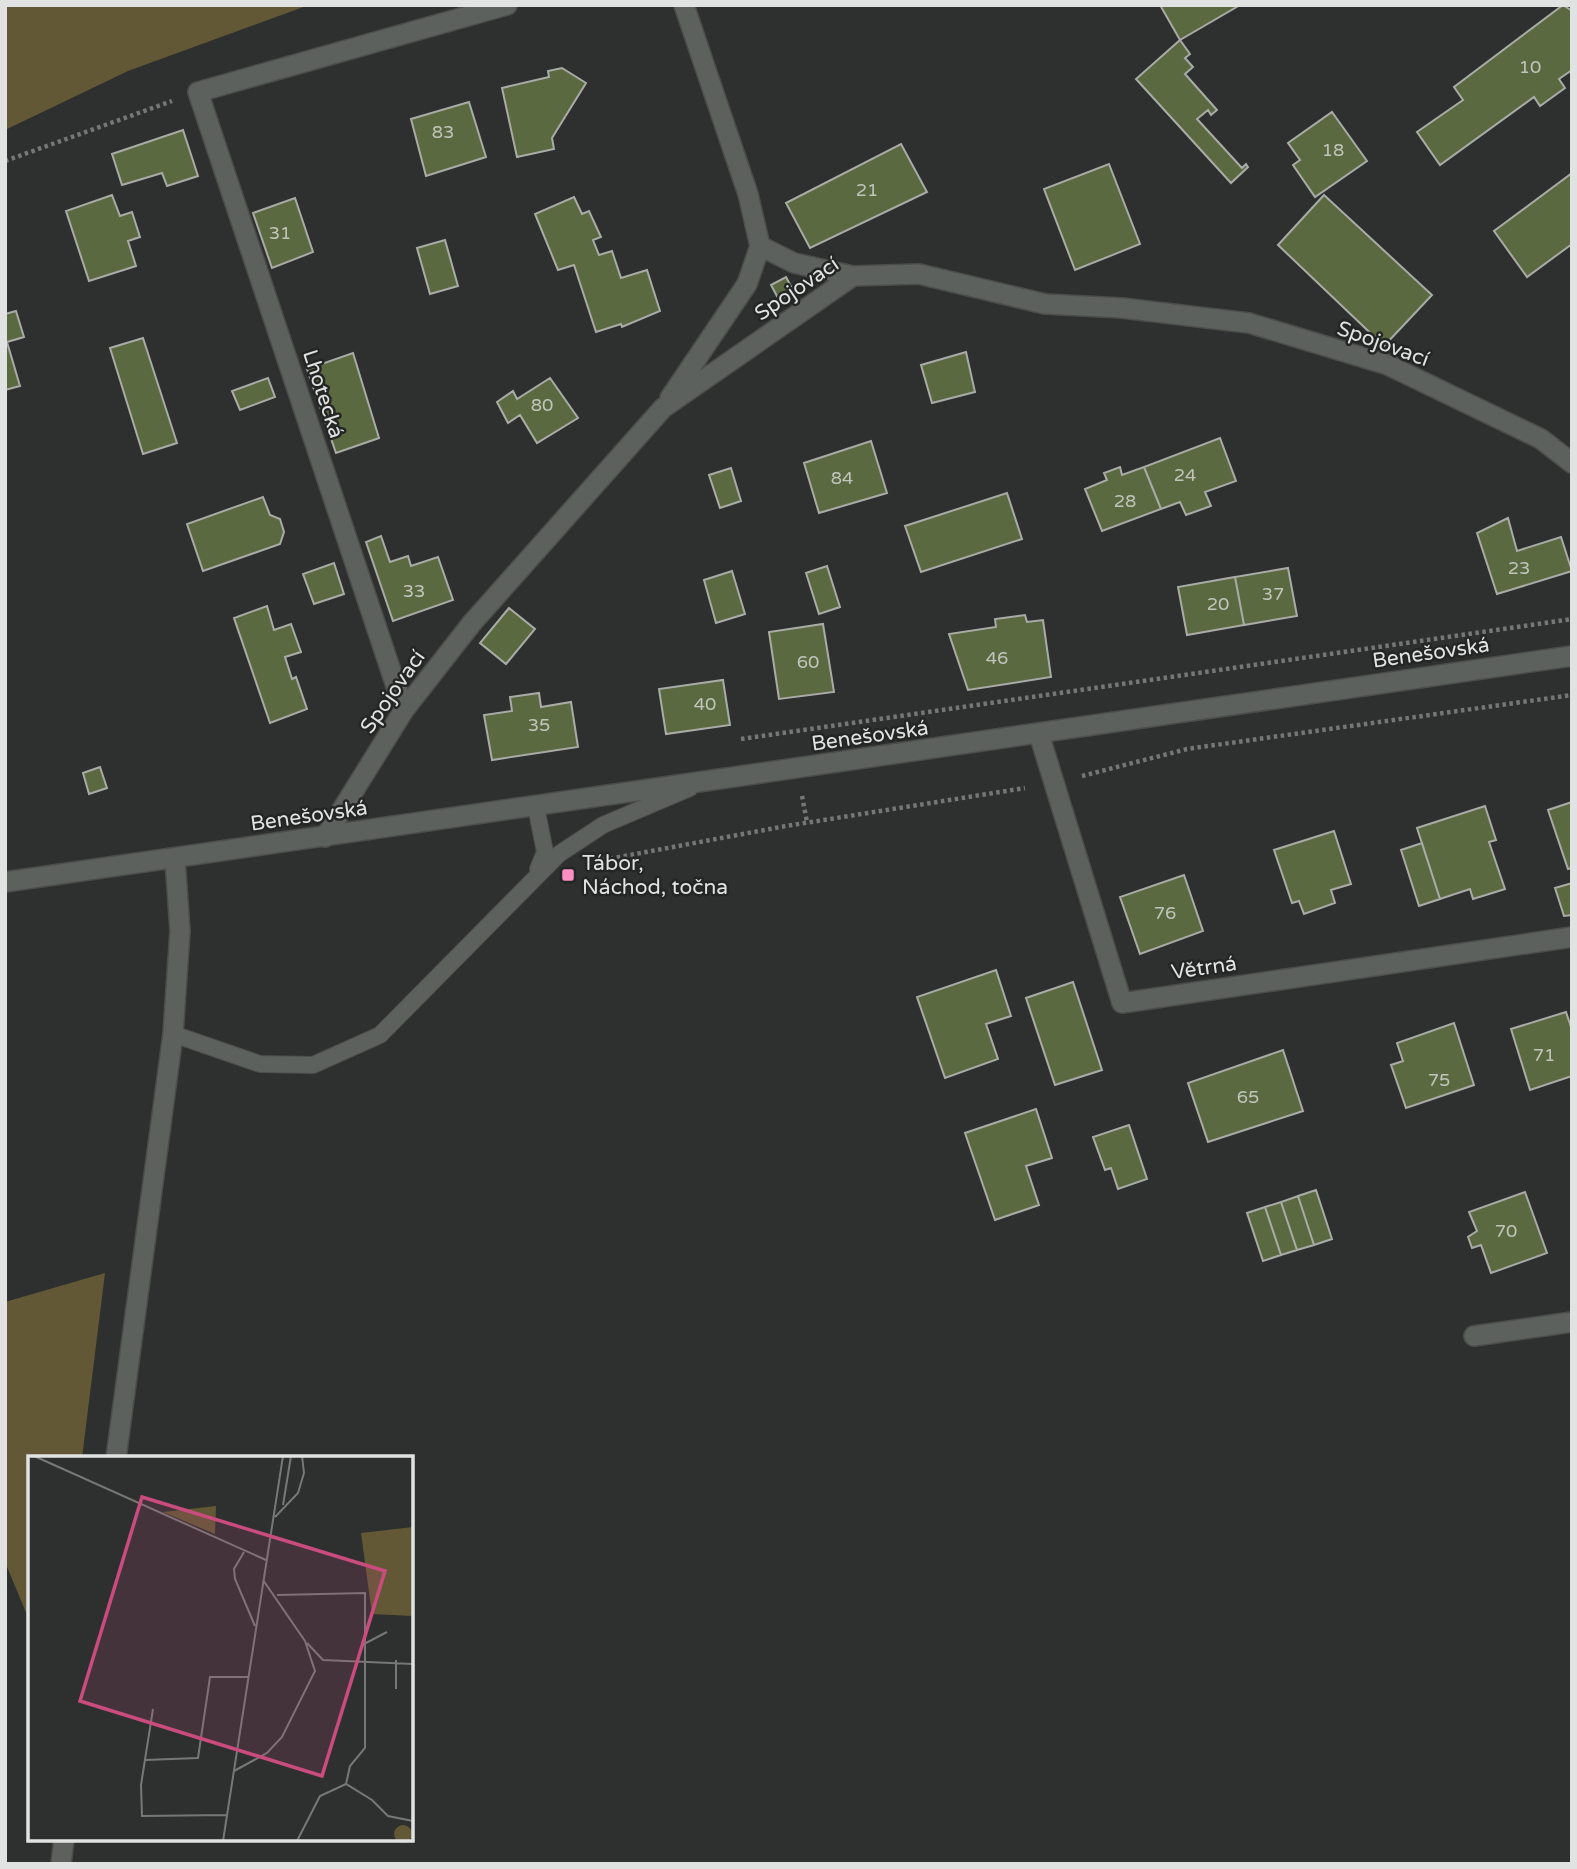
<svg xmlns="http://www.w3.org/2000/svg" width="1577" height="1869" font-family="'Varela Round',sans-serif">
  <style>
    .green { fill: #635836 }
    .building { fill: #5b6941; stroke: #a9aba7; stroke-width: 2 }
    .lines { fill: none; stroke-linecap: round; stroke-linejoin: round }
    .service-casing { stroke: #4b4d4b; stroke-width: 18 }
    .minor-casing { stroke: #4b4d4b; stroke-width: 22 }
    .tertiary-casing { stroke: #4b4d4b; stroke-width: 22 }
    .secondary-casing { stroke: #4b4d4b; stroke-width: 22 }
    .path { stroke: #747775; stroke-width: 4.5; stroke-dasharray: 3.5 3.5; stroke-linecap: butt }
    .service { stroke: #5d615e; stroke-width: 16 }
    .minor { stroke: #5d615e; stroke-width: 19 }
    .tertiary { stroke: #5d615e; stroke-width: 19 }
    .secondary { stroke: #5d615e; stroke-width: 19 }
    .poi-dot { fill: #fc8fc2; stroke: #242625; stroke-width: 2.5 }
    .labels { text-anchor: middle; dominant-baseline: central; stroke-width: 5; stroke-linejoin: round; paint-order: stroke }
    .number-label { font-size: 18px; fill: #c0c4ba }
    .street-label { font-size: 21px; fill: #e1e3e2; stroke: #242625 }
    .poi-label { font-size: 21px; fill: #e1e3e2; stroke: #242625; text-anchor: start }
    .inset-road { fill: none; stroke: #757876; stroke-width: 2 }
    .view { fill: #ca4b7d; fill-opacity: 0.15; stroke: #ca4b7d; stroke-width: 3.5 }
    .inset-edge { fill: none; stroke: #e1e3e2; stroke-width: 3.5 }
  </style>
  <rect width="100%" height="100%" fill="#2d302e"/>
  <path class="green" d="M5,5h304l-181,66 -123,59z
    M105,1273l-23,185h-52v164l-25,-60v-260z"/>
  <path class="building" d="M1160,5h80l-60,35z
    M1563,5l9,6v59l-13,9 6,9 -25,18 -6,-9 -94,68 -23,-33 46,-32 -9,-13z
    M1180,40l10,14 -5,4 8,9 -8,7 32,36 -6,5 -3,-5 -11,9 45,49 4,-4 2,3 -17,16 -95,-104z
    M562,68l24,15 -34,55 2,11 -37,8 -15,-69 47,-11 -1,-6z
    M469,102l17,55 -60,19 -15,-57z
    M1332,112l35,49 -52,36 -22,-32 7,-5 -12,-17z
    M183,130l15,46 -31,10 -5,-13 -40,12 -10,-31z
    M901,144l26,48 -117,56 -24,-45z
    M1109,164l31,80 -65,26 -31,-81z
    M1572,173v71l-45,33 -33,-46z
    M112,195l8,21 12,-4 8,25 -12,4 8,25 -47,15 -23,-70z
    M1324,195l108,100 -48,51 -106,-101z
    M574,197l8,17 7,-3 12,26 -8,3 6,15 13,-4 9,27 26,-8 13,41 -38,16 -1,-3 -25,8 -22,-67 -16,5 -23,-56z
    M295,198l18,54 -41,16 -19,-55z
    M445,240l13,46 -28,8 -13,-46z
    M786,277l8,15 -15,8 -8,-15z
    M16,311l8,26 -17,5 13,44 -15,4v-76z
    M143,338l34,105 -34,11 -33,-106z
    M966,352l9,40 -43,11 -11,-38z
    M353,353l26,85 -43,15 -29,-84z
    M268,378l7,19 -35,13 -8,-19z
    M550,378l28,40 -41,25 -17,-28 -12,8 -11,-21 16,-11 4,8z
    M1220,438l16,43 -31,11 6,14 -25,9 -6,-13 -19,7 -17,-42z
    M871,441l16,52 -68,20 -15,-50z
    M1120,467l2,8 22,-8 17,42 -59,22 -17,-42 22,-9 -3,-7z
    M731,468l10,33 -21,7 -11,-33z
    M1007,493l15,46 -101,33 -16,-46z
    M263,497l7,18 10,4 4,13 -4,12 -77,27 -16,-47z
    M1508,518l9,33 44,-14 11,34 -75,23 -20,-61z
    M381,536l9,26 18,-6 3,10 27,-9 15,43 -60,21 -27,-79z
    M334,563l10,31 -30,10 -11,-30z
    M827,566l13,41 -21,7 -13,-41z
    M1288,568l9,48 -53,9 -9,-48z
    M732,571l13,43 -29,9 -12,-43z
    M1235,577l9,48 -57,10 -9,-48z
    M267,606l7,24 17,-6 10,28 -16,5 7,22 4,-2 11,32 -37,14 -36,-105z
    M509,608l26,21 -29,35 -26,-21z
    M1025,615l2,7 16,-2 8,57 -83,13 -19,-56 47,-7 -1,-8z
    M823,624l11,68 -55,7 -10,-67z
    M723,680l7,45 -64,9 -7,-45z
    M539,693l2,14 30,-5 7,45 -86,13 -8,-45 28,-4 -2,-14z
    M100,767l7,21 -18,6 -6,-21z
    M1572,802v66l-4,1 -20,-59z
    M1485,806l11,34 -7,2 16,47 -32,10 -3,-10 -30,10 -23,-71z
    M1334,831l17,53 -20,6 4,13 -31,11 -5,-13 -7,2 -18,-53z
    M1422,843l18,56 -21,7 -18,-56z
    M1184,875l19,56 -63,23 -20,-57z
    M1572,883v32l-8,1 -9,-28z
    M996,970l15,46 -25,8 12,35 -53,19 -28,-81z
    M1073,982l29,88 -47,15 -29,-87z
    M1566,1012l6,18v46l-42,14 -19,-61z
    M1454,1023l20,62 -68,23 -15,-43 12,-4 -6,-18z
    M1283,1050l20,61 -95,31 -20,-59z
    M1036,1109l16,49 -26,8 13,39 -44,15 -30,-87z
    M1129,1125l18,54 -29,10 -7,-21 -6,2 -12,-33z
    M1316,1190l16,49 -18,6 -16,-49z
    M1525,1192l22,61 -56,20 -10,-28 -9,3 -4,-11 9,-6 -8,-19z
    M1298,1196l16,49 -17,5 -16,-48z
    M1281,1202l16,48 -16,5 -16,-48z
    M1265,1207l16,48 -18,6 -16,-48z"/>
  <g class="lines">
    <g class="service-casing">
      <path id="service" d="M536,807l9,45 -7,17
        M173,1034l87,30 53,1 67,-30 179,-181 44,-29 87,-37"/>
    </g>
    <g class="minor-casing">
      <path id="minor" d="M760,246l34,17 59,13
        M670,398l77,-114 13,-38 -12,-52 -64,-189
        M404,710l-206,-618 309,-87
        M1039,734l83,269 450,-66
        M325,837l79,-127 68,-87 191,-215 190,-132 66,-2 126,30 77,4 127,15 139,42 153,74 31,24
        M1474,1336l98,-14"/>
    </g>
    <g class="tertiary-casing">
      <path id="tertiary" d="M116,1458l57,-424 7,-103 -5,-72
        M61,1864l3,-25"/>
    </g>
    <g class="secondary-casing">
      <path id="secondary" d="M5,882l1567,-226"/>
    </g>
    <path class="path" d="M5,161l167,-60
      M741,739l831,-120
      M1082,776l105,-27 385,-54
      M802,796l5,26
      M603,860l183,-34 239,-38"/>
    <use href="#service" class="service"/>
    <use href="#minor" class="minor"/>
    <use href="#tertiary" class="tertiary"/>
    <use href="#secondary" class="secondary"/>
  </g>
  <rect class="poi-dot" x="561" y="868" width="14" height="14" rx="3.5"/>
  <g class="labels">
    <g class="number-label">
      <text x="1530" y="67">10</text>
      <text x="443" y="132">83</text>
      <text x="1333" y="150">18</text>
      <text x="867" y="190">21</text>
      <text x="280" y="233">31</text>
      <text x="542" y="405">80</text>
      <text x="1185" y="475">24</text>
      <text x="842" y="478">84</text>
      <text x="1125" y="501">28</text>
      <text x="1519" y="568">23</text>
      <text x="414" y="591">33</text>
      <text x="1273" y="594">37</text>
      <text x="1218" y="604">20</text>
      <text x="997" y="658">46</text>
      <text x="808" y="662">60</text>
      <text x="705" y="704">40</text>
      <text x="539" y="725">35</text>
      <text x="1165" y="913">76</text>
      <text x="1544" y="1055">71</text>
      <text x="1439" y="1080">75</text>
      <text x="1248" y="1097">65</text>
      <text x="1506" y="1231">70</text>
    </g>
    <g class="street-label">
      <text transform="translate(797 289) rotate(-34)">Spojovací</text>
      <text transform="translate(1383 344) rotate(20)">Spojovací</text>
      <text transform="translate(323 394) rotate(72)">Lhotecká</text>
      <text transform="translate(1431 653) rotate(-8)">Benešovská</text>
      <text transform="translate(393 692) rotate(-55)">Spojovací</text>
      <text transform="translate(870 736) rotate(-8)">Benešovská</text>
      <text transform="translate(309 816) rotate(-8)">Benešovská</text>
      <text transform="translate(1204 968) rotate(-8)">Větrná</text>
    </g>
    <g class="poi-label">
      <text x="582" y="863">Tábor,<tspan x="582" dy="24">Náchod, točna</tspan></text>
    </g>
  </g>
  <g transform="translate(28 1456)">
    <rect width="385" height="385" fill="#2d302e"/>
    <path d="M188,50l-1,28 -52,-22zM385,71v89l-41,-2 -11,-81zM366 378a9 9 0 1 1 18 0a9 9 0 1 1-18 0Z" fill="#635836"/>
    <path class="inset-road" d="M6,0l232,104M255,49l8,-49M247,61l23,-24 6,-20 -2,-17M216,96l-10,17 1,10 20,47M249,139l88,-2v155l-15,18 -4,18M279,187l16,17 90,4M336,188l23,-12M368,233v-29M125,253l-12,76 1,31 85,-1M117,304l53,-2 12,-81h38M206,315l33,-18 15,-16 33,-66 -10,-30 -42,-61M195,385l60,-385M269,385l23,-45 26,-12 26,16 16,16 25,5"/>
    <path class="view" d="M114,41l243,74 -63,205 -242,-75z"/>
    <rect width="385" height="385" class="inset-edge"/>
  </g>
  <rect width="1577" height="1869" fill="none" stroke="#e1e3e2" stroke-width="14"/>
</svg>
